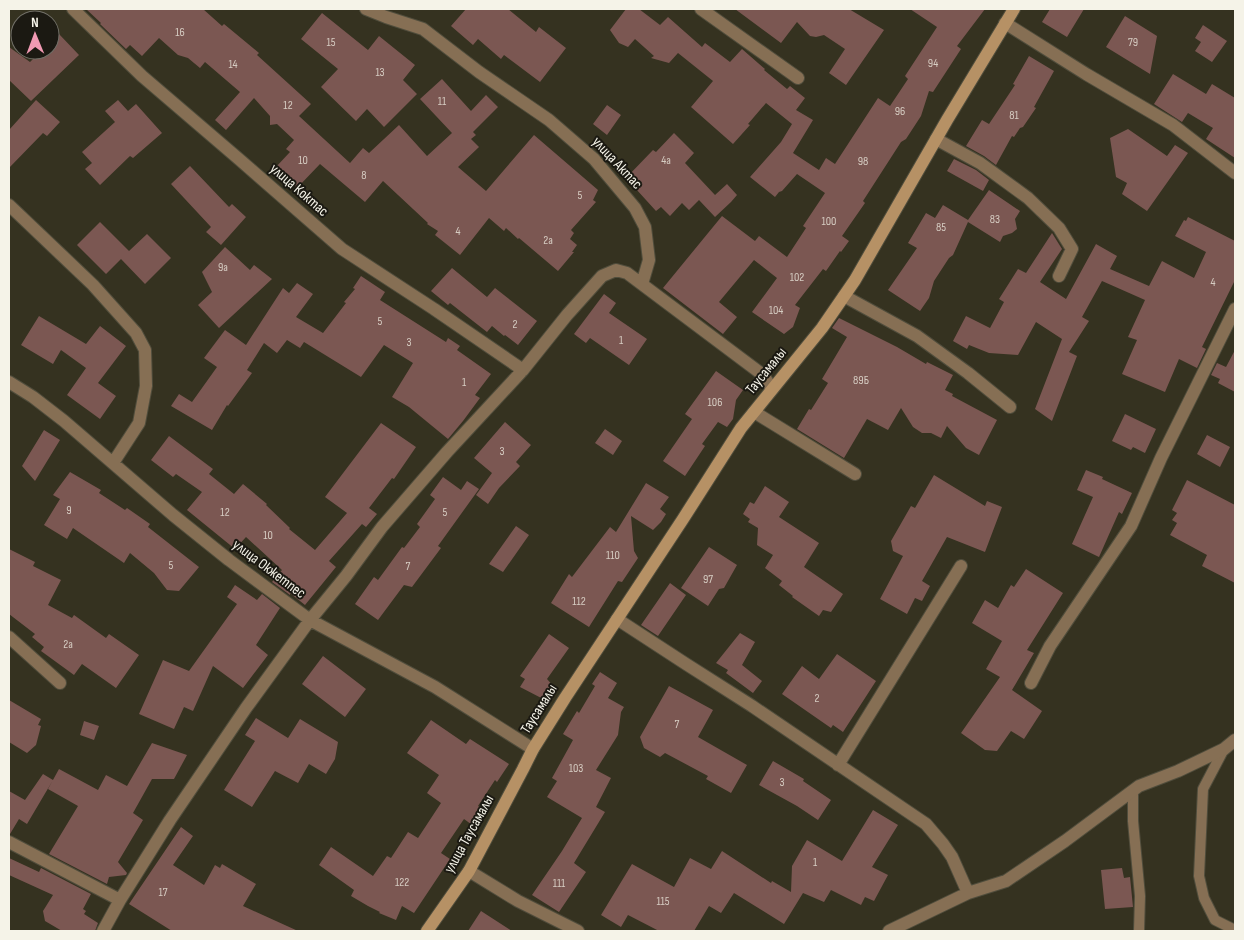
<svg xmlns="http://www.w3.org/2000/svg" width="1244" height="940" font-family="'Sofia Sans Condensed',sans-serif">
  <style>
    .building { fill: #7b5752 }
    .lines { fill: none; stroke-linecap: round; stroke-linejoin: round }
    .lane-casing { stroke: #504d3c; stroke-width: 12 }
    .street-casing { stroke: #504d3c; stroke-width: 14 }
    .secondary-casing { stroke: #504d3c; stroke-width: 14 }
    .lane { stroke: #866f54; stroke-width: 10 }
    .street { stroke: #866f54; stroke-width: 12 }
    .secondary { stroke: #b69165; stroke-width: 12 }
    .labels { text-anchor: middle; dominant-baseline: central; stroke-width: 4; stroke-linejoin: round; paint-order: stroke }
    .number-label { font-size: 12px; fill: #d6ccc2 }
    .street-label { font-size: 15px; fill: #f5f3e8; stroke: #1b1912 }
  </style>
  <rect width="100%" height="100%" fill="#353220"/>
  <path class="building" d="M86,9h117l19,17 2,-2 35,29 -2,2 54,49 -12,12 51,47 13,-15 6,5 30,-28 28,31 25,-23 -32,-34 22,-20 29,32 15,-16 12,12 -25,25 3,3 -5,4 8,8 -21,20 28,24 48,-56 64,55 -5,10 3,2 -25,28 3,3 -4,6 7,6 -5,7h2l-16,19 -39,-33 -1,1 -12,-11 -2,3 -15,-13 -29,37 -25,-20 3,-4 -11,-7 1,-1 -45,-42 -18,21 -45,-38 -23,24 -22,-20 15,-16 -4,-3 8,-9 -17,-16 -7,1v-9l-16,-18 -28,32 -11,-10 25,-28 -35,-30 -5,6 -12,-10 -10,-3 -19,-17 -17,18 -12,-11 -4,4 -26,-25 1,-1z
    M466,9h42l28,23 3,-5 27,21 -26,34 -36,-27 -3,4 -23,-20 -5,6 -22,-19z
    M626,9h13l21,16 8,-8 34,30 3,-4 25,19 12,-13 23,20 -1,1 23,19 3,-3 15,12 -9,12 17,10 -20,33 26,17 7,-12 9,6 43,-66 12,8 18,-27 -3,-3 32,-49 -27,-18h75l-28,37 4,3 -28,43 -4,-1 -8,25 -15,23 -5,3 -38,59 2,2 -23,33 7,5 -8,11 -1,-1 -14,20 -3,-2 -28,36 5,3 -7,19 -9,7 -32,-22 25,-34 -23,-18 -35,42 18,15 -14,17 -60,-46 59,-72 33,25 4,-5 28,21 19,-29 -3,-2 22,-33 -28,-19 -15,17 -3,1 -4,5 -25,-20 31,-35 11,-18 -26,-21 -18,21 2,1 -17,19 -42,-37 22,-26 -35,-28 -9,10 -18,-5 3,-2 -19,-17 -7,8 -9,-4 -9,-13z
    M735,9h114l35,21 -38,55 -17,-12 16,-24 -21,-14 -8,2 -6,-1 -13,-14 -16,21z
    M1050,9h34l-17,28 -25,-15z
    M322,13l46,37 11,-14 36,29 -12,15 14,14 -33,33 -17,-18 -11,12 -35,-34 17,-18 -37,-30z
    M1125,16l32,20 -7,38 -44,-27z
    M1203,25l24,16 -15,21 -17,-11 6,-9 -6,-4z
    M59,34l20,21 -48,46 -22,-21v-33l21,15 12,-12h8v-8z
    M1029,56l25,15 -20,36 2,1 -13,19 -3,1 -6,9 -2,-1 -16,29 -12,-9 -18,-10 16,-26 7,4 26,-39 -2,-1z
    M1173,74l33,20 6,-10 23,14v60l-29,-19 7,-11 -25,-15 -6,9 -28,-18z
    M36,100l24,22 -13,14 -4,-3 -34,35v-38z
    M118,100l10,11 8,-7 26,29 -29,25 -3,-2 -30,29 -15,-16 7,-6 -10,-11 33,-30 -10,-11z
    M607,105l14,10 -14,20 -14,-11z
    M1128,129l39,27 8,-11 13,8 -41,58 -25,-17 5,-11 -11,-6 -6,-39z
    M674,133l20,20 -9,10 30,32 12,-11 10,11 -6,7 -16,15 -16,-17 -10,10 -7,-7 -12,13 -9,-9 -5,4 -30,-33 27,-28 3,2z
    M954,159l22,11 13,10 -6,11 -36,-20z
    M190,166l39,41 3,-3 14,13 -25,28 -15,-13 5,-5 -40,-43z
    M989,190l31,21 -5,8 2,10 -5,4 -9,3 -3,6 -32,-20 -15,33 -4,3 -15,23 -5,17 -9,13 -32,-21 29,-42 -9,-5 18,-30 9,5 8,-13 25,15z
    M1188,217l47,24v39l-33,67 4,2 -9,19 -18,-9 -14,33 -43,-18 15,-34 -9,-3 17,-37 -43,-19 -20,36 7,4 -20,31 8,4 -25,65 -17,-12 27,-70 -26,-17 -18,33 -29,-2 -20,-8 -2,4 -14,-8 13,-25 24,12 14,-26 -5,-3 19,-30 8,4 26,-40 10,16 -22,33 26,17 30,-55 21,12 -7,13 39,17 13,-25 32,17 12,-26 -31,-16 9,-16 2,1z
    M100,222l29,29 18,-17 24,24 -26,26 -24,-25 -15,15 -29,-29z
    M225,247l25,23 4,-5 18,14 -53,49 -21,-23 14,-13 -10,-20z
    M452,268l35,29 8,-9 42,33 -19,24 -13,-10 -1,1 -12,-10 -5,6 -37,-29 -2,2 -17,-14z
    M361,276l24,16 -5,8 66,42 2,-4 12,8 -3,4 34,24 -16,21 5,3 -17,23 -15,18 -39,-32 -17,-10 21,-34 -29,-18 -23,32 -57,-35 -4,6 -13,-8 -10,13 -13,-10 -17,27 5,3 -24,33 -1,-1 -15,25 -41,-24 8,-12 13,8 25,-35 -13,-9 21,-28 21,15 37,-57 6,5 8,-10 16,11 -17,23 27,16 23,-30 -2,-1 11,-13 -2,-1z
    M604,294l12,9 -7,10 38,26 -18,26 -39,-27 -4,5 -12,-9z
    M39,316l47,28 14,-18 26,20 -28,37 18,13 -16,23 -33,-24 19,-27 -25,-18 -8,14 -32,-19z
    M839,318l58,29 29,17 1,-2 26,13 -8,15 8,4 -1,2 45,24 -18,35 -13,-7 -19,-22 -6,12 -10,-5h-9l-9,-6 -12,-19 -13,22 -21,-11 -23,39 -47,-29 12,-20 2,1 17,-27 -6,-4 25,-42 -15,-9z
    M1235,350v42l-17,-9 2,-4 -9,-4 6,-12 9,4z
    M716,371l27,19 -7,10 -3,19 -6,8 -9,-5 -16,22 3,2 -20,30 -22,-15 29,-42 -7,-5z
    M1125,414l31,15 -11,24 -12,-6 -2,3 -19,-9z
    M505,422l26,23 -15,17 4,4 -21,22 -11,16 -12,-9 16,-22 -18,-15z
    M381,423l35,24 -22,32 -2,-1 -23,30 8,6 -11,13 -4,-3 -33,37 7,6 -31,38 -15,-12v2l-18,-13 10,-12 -36,-33 -11,12 -48,-39 15,-18 -26,-18 -3,3 -22,-17 18,-24 44,33 -4,5 25,20 9,-10 24,20 -1,1 24,23 -1,1 26,21 32,-37 -22,-16z
    M605,429l17,12 -9,14 -18,-12z
    M44,430l16,10 -25,41 -13,-15z
    M1207,435l23,12 -10,20 -23,-13z
    M1086,470l17,7 -1,2 30,14 -10,21 -3,-2 -20,45 -27,-13 21,-47 -16,-7z
    M70,472l31,18 -2,3 26,17 2,-2 23,16 -2,3 51,40 -20,24 -12,-1 -13,-17 -24,-20 -6,10 -51,-35 -6,11 -23,-14 16,-26 -7,-4z
    M934,475l51,31 2,-5 15,6 -17,45 -38,-15 -25,44 8,5 -8,15 -7,-3 -8,16 -27,-15 23,-43 -10,-5 -2,-10 20,-35 4,2z
    M443,477l18,13 6,-9 12,8 -41,57 3,2 -29,39 -8,-2 -26,35 -23,-16 19,-27 4,3 24,-33 2,1 16,-21 -3,-3 18,-25 -5,-4z
    M1187,480l48,25v78l-33,-17 5,-11 -37,-20 7,-12 -5,-3 5,-7 -5,-3z
    M646,483l23,14 -9,12 6,5 -5,8 -8,8 -22,-14 3,35 4,7 -16,24 -4,-1 -29,46 -38,-24 18,-29 3,3 38,-50 6,5z
    M765,486l24,16 -10,15 40,26 -15,24 39,27 -12,18 -8,-2 -4,6 -27,-19 1,-1 -14,-11 3,-4 -17,-13 8,-13 -16,-10 1,-17 -10,-6 2,-3 -7,-5 7,-12 4,2z
    M516,526l13,9 -26,37 -14,-8z
    M709,547l28,18 -13,23 -5,1 -11,17 -27,-18z
    M9,549l26,13 -2,4 28,14 -13,25 24,13 2,-3 32,23 3,-4 30,21 -23,33 -34,-24 -8,11 -33,-24 3,-4 -12,-10 3,-3 -26,-20z
    M1026,569l37,24 -36,57 7,3 -22,37 30,21 -18,28 -13,-8 -14,20 -12,-1 -24,-17 39,-56 -14,-8 16,-28 -30,-18 13,-23 13,8 13,-23 3,2z
    M670,583l16,12 -28,41 -17,-11z
    M235,585l22,15 5,-6 18,14 -24,37 12,10 -25,33 -30,-22 -20,45 -9,-4 -10,22 -35,-15 24,-54 26,11 48,-67 -10,-7z
    M740,633l15,9 -13,23 20,16 -9,12 -27,-20 2,-3 -12,-7z
    M549,634l20,14 -22,31 7,8 -7,14 -27,-14 5,-8 -5,-3z
    M837,654l39,27 -33,51 -10,-7 -2,3 -49,-34 20,-28 17,13z
    M323,656l43,33 -21,28 -43,-33z
    M600,672l17,11 -9,15 16,9 -3,5 -3,23 -22,35 15,8 -15,29 9,5 -31,51 12,9 -27,40 -27,-17 30,-44 20,-33 -35,-21 10,-16 -5,-3 21,-38 -10,-6 14,-23 2,2 16,-27 -3,-2z
    M669,686l44,24 -15,27 49,28 -16,28 -25,-14 2,-3 -43,-23 -5,4 -16,-9 -4,-11z
    M9,700l32,19 -3,6 3,1 -5,19 -9,8 -18,-11z
    M256,718l32,20 12,-19 38,23 -3,17 -9,15 -17,-10 -11,19 -23,-12 -23,36 -28,-17 31,-49 -10,-6z
    M431,720l35,24 4,-5 39,25 -12,18 -2,-2 -17,26 7,5 -10,16 -11,-8 -23,34 9,6 -36,54 -12,-7 -6,14 -17,-7 1,-1 -12,-6 -17,-10 3,-6 -35,-25 12,-18 42,29 14,-20 4,2 17,-26 10,6 23,-35 -14,-10 12,-18 -32,-22z
    M84,721l15,5 -5,14 -14,-5z
    M152,743l35,12 -13,24h-22l-19,34 10,7 -25,42 9,11 -1,2 -17,2 -2,7 -58,-30 29,-48 -30,-17 11,-20 39,21 8,-15 21,11z
    M773,761l31,18 -1,2 28,19 -13,20 -21,-14 -38,-21z
    M43,774l10,6 -26,44 -8,-5 -9,15h-1v-43l16,9z
    M873,810l25,15 -26,42 16,8 -14,26 -9,-4 -4,8 -30,-15 -7,12 -21,-9 -19,31 -50,-31 -13,20 -12,-7 -15,25h-35l-31,-16 -7,12 -20,-12 31,-51 42,23 16,-29 21,11 11,-18 49,32 1,-2 19,11 1,-26 15,-26 35,21z
    M181,827l12,9 -20,29 31,20 11,-20 5,3 2,-4 34,20 -13,22 55,25h-126l-43,-27z
    M9,858l30,14 2,-4 50,26 -8,15 3,2 -2,3 14,9 -3,8h-33l-17,-10 -2,-10 10,-16 -44,-20z
    M1122,868l2,10 6,-1 3,30 -28,2 -4,-39z
    M481,911l31,20h-44z"/>
  <g class="lines">
    <g class="lane-casing">
      <path id="lane" d="M1224,749l-21,40 -4,87 5,22 11,22 20,10
        M1133,791v30l7,75 -1,35"/>
    </g>
    <g class="street-casing">
      <path id="street" d="M73,9l69,67 98,84 102,89 92,60 89,61
        M366,9l20,8 37,12 56,43 70,48 45,39 41,49 10,19 4,33 -7,24
        M701,9l97,69
        M1005,23l81,51 87,51 62,48
        M936,139l44,24 48,35 31,30 13,21 -13,27
        M9,205l84,80 43,48 9,17 1,36 -7,37 -26,40
        M844,296l73,40 51,37 42,34
        M9,382l24,15 31,24 109,94 56,45 81,60 125,67 98,62
        M754,412l101,62
        M617,619l69,45 66,42 174,118 17,20 9,13 16,36
        M9,637l51,46
        M1031,683l19,-37 81,-120 30,-68 74,-149
        M838,765l123,-199
        M9,842l111,58
        M469,871l49,30 60,30
        M103,931l17,-31 50,-80 76,-112 64,-88 36,-44 36,-49 65,-75 76,-82 44,-55 35,-39 14,-6 11,3 136,102 9,14
        M889,931l79,-38 38,-12 59,-40 74,-55 39,-15 46,-22 11,-9"/>
    </g>
    <g class="secondary-casing">
      <path id="secondary" d="M427,931l42,-60 54,-102 10,-20 32,-51 118,-179 58,-91 81,-100 33,-48 92,-160 67,-111"/>
    </g>
    <use href="#lane" class="lane"/>
    <use href="#street" class="street"/>
    <use href="#secondary" class="secondary"/>
  </g>
  <g class="labels">
    <g class="number-label">
      <text x="180" y="32">16</text>
      <text x="331" y="42">15</text>
      <text x="1133" y="42">79</text>
      <text x="933" y="63">94</text>
      <text x="233" y="64">14</text>
      <text x="380" y="72">13</text>
      <text x="442" y="101">11</text>
      <text x="288" y="105">12</text>
      <text x="900" y="111">96</text>
      <text x="1014" y="115">81</text>
      <text x="303" y="160">10</text>
      <text x="666" y="160">4а</text>
      <text x="863" y="161">98</text>
      <text x="364" y="175">8</text>
      <text x="580" y="195">5</text>
      <text x="995" y="219">83</text>
      <text x="829" y="221">100</text>
      <text x="941" y="227">85</text>
      <text x="458" y="231">4</text>
      <text x="548" y="240">2а</text>
      <text x="223" y="267">9а</text>
      <text x="797" y="277">102</text>
      <text x="1213" y="282">4</text>
      <text x="776" y="310">104</text>
      <text x="380" y="321">5</text>
      <text x="515" y="324">2</text>
      <text x="621" y="340">1</text>
      <text x="409" y="342">3</text>
      <text x="861" y="380">89Б</text>
      <text x="464" y="382">1</text>
      <text x="715" y="402">106</text>
      <text x="502" y="451">3</text>
      <text x="69" y="510">9</text>
      <text x="225" y="512">12</text>
      <text x="445" y="512">5</text>
      <text x="268" y="535">10</text>
      <text x="613" y="555">110</text>
      <text x="171" y="565">5</text>
      <text x="408" y="566">7</text>
      <text x="708" y="579">97</text>
      <text x="579" y="601">112</text>
      <text x="68" y="644">2а</text>
      <text x="817" y="698">2</text>
      <text x="677" y="724">7</text>
      <text x="576" y="768">103</text>
      <text x="782" y="782">3</text>
      <text x="815" y="862">1</text>
      <text x="402" y="882">122</text>
      <text x="559" y="883">111</text>
      <text x="163" y="892">17</text>
      <text x="663" y="901">115</text>
    </g>
    <g class="street-label">
      <text transform="translate(617 163) rotate(47)">улица Актас</text>
      <text transform="translate(299 190) rotate(41)">улица Коктас</text>
      <text transform="translate(766 371) rotate(-51)">Таусамалы</text>
      <text transform="translate(269 569) rotate(37)">улица Окжетпес</text>
      <text transform="translate(539 709) rotate(-58)">Таусамалы</text>
      <text transform="translate(469 834) rotate(-61)">улица Таусамалы</text>
    </g>
  </g>
  <rect width="1244" height="940" fill="none" stroke="#f5f3e8" stroke-width="20"/>
  <g transform="translate(35 35) rotate(359)"><circle r="24" fill="#1b1912" stroke="#727068"/>
  <path d="M0-4L9 19L0 12L-9 19Z" fill="#f19ab3"/>
  <text y="-8" font-size="14" font-weight="bold" text-anchor="middle" fill="#f5f3e8">N</text>
  </g>
</svg>
